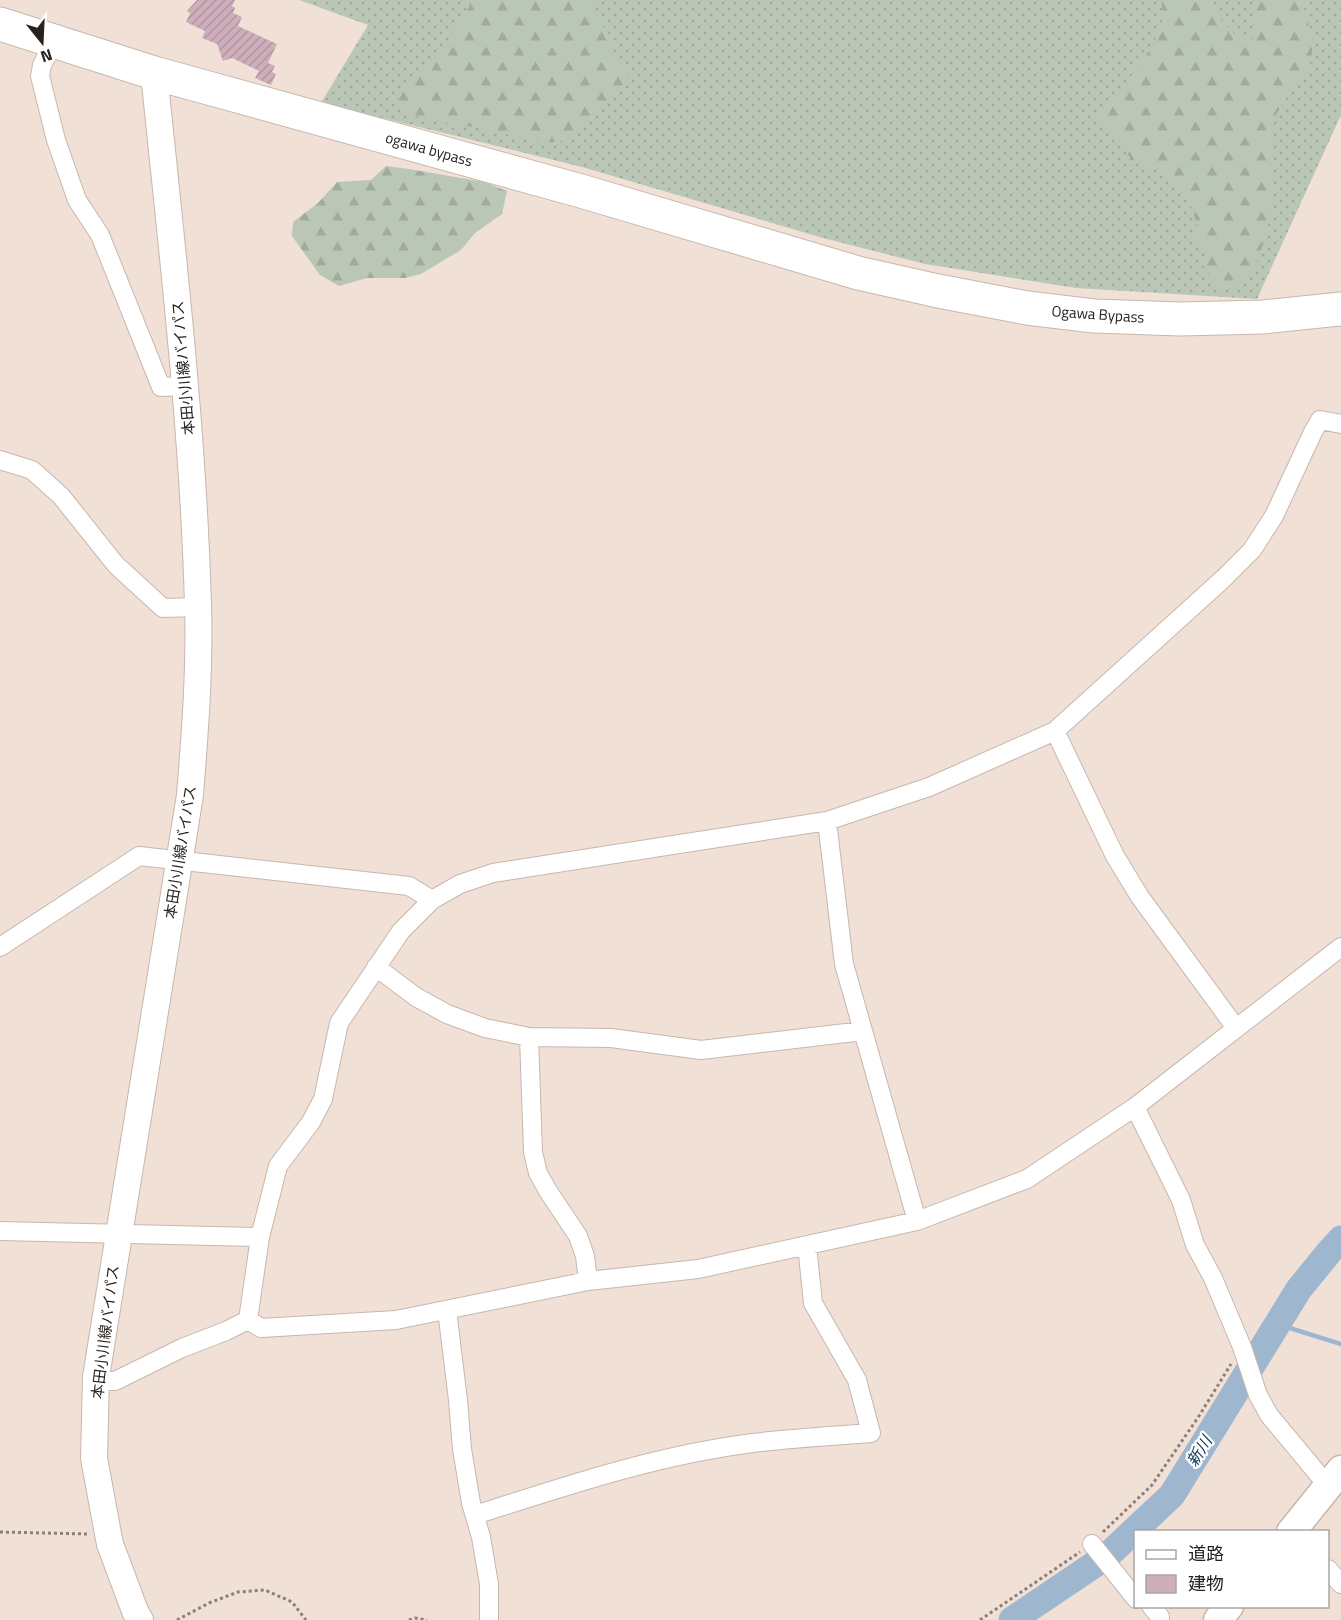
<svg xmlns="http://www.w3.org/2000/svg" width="1341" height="1620" font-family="'Titillium Web','Noto Sans JP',sans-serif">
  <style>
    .grass { fill: url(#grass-dots) }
    .forest { fill: url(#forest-firs) }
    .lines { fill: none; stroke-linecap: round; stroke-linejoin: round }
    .stream { stroke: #9eb7ce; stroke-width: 4.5 }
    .river { stroke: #9eb7ce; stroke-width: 27 }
    .building { fill: url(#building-hatch) }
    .street-casing { stroke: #c7b7ad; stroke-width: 20 }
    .secondary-casing { stroke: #c7b7ad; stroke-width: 28 }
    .primary-casing { stroke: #c7b7ad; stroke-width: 31 }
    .highway-casing { stroke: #c7b7ad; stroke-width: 35 }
    .path { stroke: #8a7f79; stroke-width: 3; stroke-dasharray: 3 3; stroke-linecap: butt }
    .street { stroke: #fff; stroke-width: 18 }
    .secondary { stroke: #fff; stroke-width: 26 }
    .primary { stroke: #fff; stroke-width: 28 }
    .highway { stroke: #fff; stroke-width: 33 }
    .labels { text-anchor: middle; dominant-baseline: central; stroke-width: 4.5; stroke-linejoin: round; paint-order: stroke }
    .street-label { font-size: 15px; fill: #28221f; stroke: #fff }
    .water-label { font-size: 16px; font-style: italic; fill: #0b3858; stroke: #fff }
  </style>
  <defs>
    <pattern id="grass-dots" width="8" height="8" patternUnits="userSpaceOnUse" patternTransform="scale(1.5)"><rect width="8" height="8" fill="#bac7b6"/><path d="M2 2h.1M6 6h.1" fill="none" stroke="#a0ab9c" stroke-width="1.8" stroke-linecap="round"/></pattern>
    <pattern id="forest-firs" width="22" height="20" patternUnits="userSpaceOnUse" patternTransform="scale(1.5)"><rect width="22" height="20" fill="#bac7b6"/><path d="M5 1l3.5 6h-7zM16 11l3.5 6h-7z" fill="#a0ab9c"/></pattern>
    <pattern id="building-hatch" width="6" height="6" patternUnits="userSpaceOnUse" patternTransform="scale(1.5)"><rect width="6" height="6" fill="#cfaebb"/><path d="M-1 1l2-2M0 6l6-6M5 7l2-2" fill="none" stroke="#b295a0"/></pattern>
  </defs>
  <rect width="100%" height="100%" fill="#f1e0d6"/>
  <path class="grass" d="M299,0h1042v115l-84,184 -181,-11 -151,-24 -102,-26 -241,-71 -261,-64 47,-78z"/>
  <path class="forest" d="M472,0h119l12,27 10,12v16l19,26 -68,60 -21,2 -62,-15 -30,-4 -24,-6 -14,-2 -17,-11 10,-24 26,-18 34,-50z
    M1160,0h47l15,22 17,16 14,1 1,-39h56l-6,9 8,28v16l-4,22 -17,15 -17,28 -2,82 -5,31 -10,31 -10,19 -14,9 -19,-2 -7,-19 -3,-21 -10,-7 3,-17 -8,-24 -14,-16 -21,-16 -21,-7 -37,-45c8,-12 16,-18 25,-28 13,-14 37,-47 41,-65 2,-6 1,-17 -2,-23z
    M386,166l23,3 75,13 23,9 -5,23 -27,19 -14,17 -40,24 -16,4h-38l-28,8 -19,-11 -28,-39 1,-14 25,-19 19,-21 34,-2z"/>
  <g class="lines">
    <path class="stream" d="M1277,1324l64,20"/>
    <path class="river" d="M1012,1620l95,-64 65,-61 127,-206 31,-38 11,-12"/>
  </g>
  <path class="building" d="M197,0h38l-3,6 3,2 -2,5 9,4 -4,9 39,18 -9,19 7,3 -3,6 4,2 -5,11 -16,-7 4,-7 -27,-13 -9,3 -6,-17 -15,-6 3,-7 -19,-9 4,-9 -3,-2z"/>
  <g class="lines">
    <g class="street-casing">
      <path id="street" d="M55,40l-13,25 -2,11 16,64 21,60 23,35 61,152 24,-1
        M0,460l32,10 29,26 55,69 47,43 35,-1
        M1055,731l60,125 25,41 96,131
        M827,821l17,143 73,257
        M0,947l139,-91 270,30 23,14
        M376,967l40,30 31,17 38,14 44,9 82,1 90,12 162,-19
        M529,1037l4,115 5,21 10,18 30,45 7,20 3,25
        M1135,1107l46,93 14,45 18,33 29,69 16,48 11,20 59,71
        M0,1231l260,6
        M447,1310l11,90 4,49 9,54 10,34 8,47v36
        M248,1320l12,-83 18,-71 33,-44 12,-23 16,-76 62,-92 31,-31 28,-16 33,-11 334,-52 102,-34 126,-56 168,-152 29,-29 22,-34 39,-84 7,-12 21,4
        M248,1320l13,8 135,-8 192,-39 110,-12 219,-48 110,-42 108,-72 206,-160
        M96,1381h19l67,-33 44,-17 22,-11
        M475,1515c91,-29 182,-60 278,-72 39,-5 79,-7 118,-10l-14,-53 -44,-77 -6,-58
        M1092,1544l44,55
        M1328,1569l13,15
        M1151,1606l9,11v3"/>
    </g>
    <g class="secondary-casing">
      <path id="secondary" d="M140,1620l-5,-9 -25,-67 -2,-10 -14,-76 2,-81 94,-582c5,-63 10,-126 8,-190 -5,-178 -26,-355 -44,-532"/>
    </g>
    <g class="primary-casing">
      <path id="primary" d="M1291,1532l50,-62
        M1218,1620l11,-14"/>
    </g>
    <g class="highway-casing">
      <path id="highway" d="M0,24l154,49 427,118 277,82 80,18 89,17 67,8 86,3 83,-2 78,-8"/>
    </g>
    <path class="path" d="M0,1532l88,2
      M1103,1532l49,-47 47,-69 32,-52
      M177,1620l32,-17 29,-11 27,-2 27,12 14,18
      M409,1620l6,-2 12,2
      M980,1620l100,-68"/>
    <use href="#street" class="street"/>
    <use href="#secondary" class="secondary"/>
    <use href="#primary" class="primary"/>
    <use href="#highway" class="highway"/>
  </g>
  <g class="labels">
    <g class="street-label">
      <text transform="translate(429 149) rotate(16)">ogawa bypass</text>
      <text transform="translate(1098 314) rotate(4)">Ogawa Bypass</text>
      <text transform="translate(183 368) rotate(-95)">本田小川線バイパス</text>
      <text transform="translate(180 852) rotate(-81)">本田小川線バイパス</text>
      <text transform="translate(105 1332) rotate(-83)">本田小川線バイパス</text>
    </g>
    <g class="water-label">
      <text transform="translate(1199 1451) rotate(-58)">新川</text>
    </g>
  </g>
  <rect x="1134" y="1530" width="195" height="78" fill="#ffffff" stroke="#a9a7a5" stroke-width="1.5"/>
  <rect x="1146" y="1550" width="30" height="9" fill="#ffffff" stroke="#a9a7a5" stroke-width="1.5"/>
  <text x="1188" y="1560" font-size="18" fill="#28221f">道路</text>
  <rect x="1146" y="1575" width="30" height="18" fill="#cfaebb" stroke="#a9a7a5" stroke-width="1.5"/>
  <text x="1188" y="1590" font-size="18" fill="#28221f">建物</text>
  <g transform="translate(42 42) rotate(162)" stroke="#ffffff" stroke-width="4.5" paint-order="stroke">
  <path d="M0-4.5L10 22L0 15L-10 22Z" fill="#28221f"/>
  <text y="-9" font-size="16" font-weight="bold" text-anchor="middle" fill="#28221f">N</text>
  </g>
</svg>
